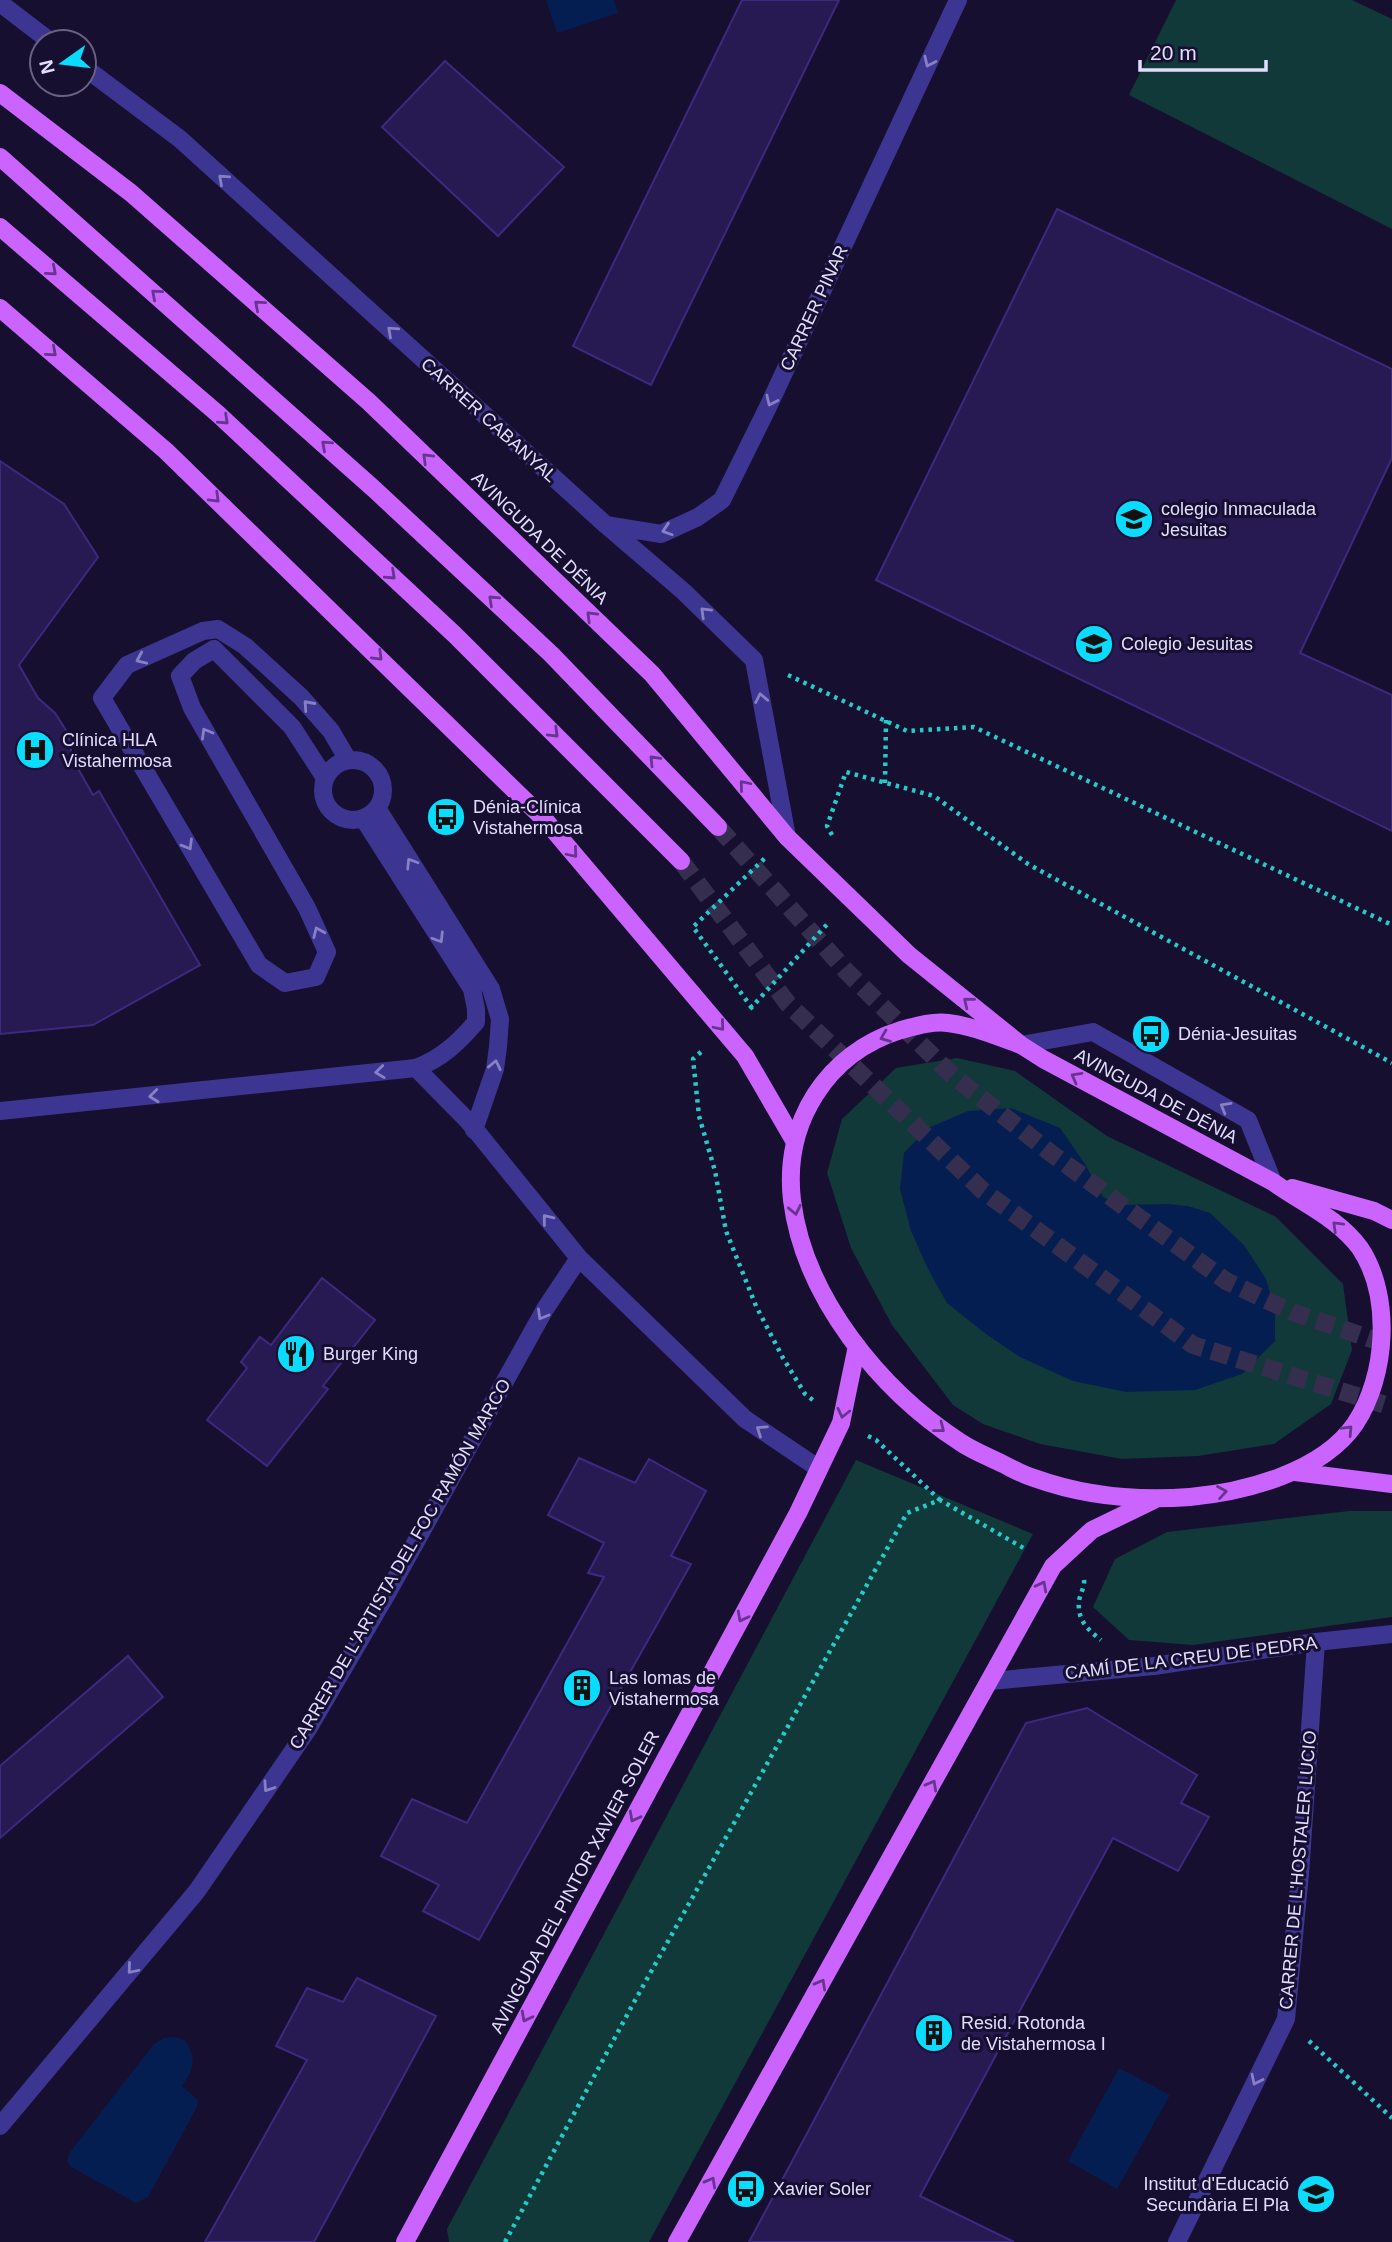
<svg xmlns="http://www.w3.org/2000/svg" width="1392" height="2242" font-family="Helvetica,sans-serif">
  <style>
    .green { fill: #113939 }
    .water { fill: #051e51 }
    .building { fill: #271952; stroke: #3d2980; stroke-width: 2 }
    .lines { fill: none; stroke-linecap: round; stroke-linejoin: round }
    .primary-tunnel { stroke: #352e4e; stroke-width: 18; stroke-dasharray: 18 9; stroke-linecap: butt }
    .path { stroke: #24ccc9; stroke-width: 4.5; stroke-dasharray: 3.5 5; stroke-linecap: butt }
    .service { stroke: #3d3592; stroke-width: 18 }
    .minor { stroke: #3d3592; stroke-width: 18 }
    .primary { stroke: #cb64ff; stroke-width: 18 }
    .oneway { stroke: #8781c3 }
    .oneway2 { stroke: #67358d }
    .labels { text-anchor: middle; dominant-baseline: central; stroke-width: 6; stroke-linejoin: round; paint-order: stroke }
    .street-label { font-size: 18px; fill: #e2ddff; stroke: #160f2f }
    .poi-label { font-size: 18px; fill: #e2ddff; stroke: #160f2f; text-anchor: start }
  </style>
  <rect width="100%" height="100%" fill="#160f2f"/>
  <path class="green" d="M1176,0h176l40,19v210l-263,-134z
    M957,1058l58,13 92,65 169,81 67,67 9,66 -21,54 -57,40 -76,12 -76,3 -82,-15 -57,-20 -30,-19 -61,-80 -41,-77 -24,-75 15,-54 54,-51z
    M856,1460l177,74 -384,708h-200l-2,-13z
    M1349,1511h43v106l-199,28 -64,-5 -36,-33 22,-48 52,-27z"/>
  <path class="water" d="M546,0h68l4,13 -61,20z
    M1011,1108l49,20 25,36 18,33 19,8 44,-1 22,2 22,7 34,32 22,34 9,31v31l-33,33 -47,16 -69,2 -53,-11 -53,-24 -34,-23 -39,-31 -19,-34 -17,-38 -11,-42 4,-36 24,-25 40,-17z
    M175,2037l10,3c12,18 9,30 -3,46l16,14 -1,7 -49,90 -12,6 -65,-36 -4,-6 3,-9 84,-108 10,-6z
    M1119,2068l51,27 -53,94 -49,-28z"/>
  <path class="building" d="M742,0h97l-188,385 -78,-39z
    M445,61l119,106 -66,69 -116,-109z
    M1057,209l335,160v89l-92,195 92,42v136l-516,-251z
    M0,461l64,43 34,53 -79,108 19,33 17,15 14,22 3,23 21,37 6,-4 101,174 -107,60 -93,9z
    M322,1278l53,42 -52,66 5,3 -61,77 -60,-46 40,-52 -6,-6 19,-25 11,8z
    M579,1458l56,25 14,-24 57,32 -35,65 20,8 -212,376 -56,-29 16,-26 -58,-29 31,-57 55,24 137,-246 -16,-4 16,-30 -56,-28z
    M128,1656l35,41 -163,141v-72z
    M1087,1708l110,67 -16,28 28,14 -31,54 -65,-33 -193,358 94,46h-265l277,-519z
    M357,1978l79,38 -122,226h-109l102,-182 -31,-14 31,-58 36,14z"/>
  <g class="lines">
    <path class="primary-tunnel" d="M718,827l129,145 105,103 100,79 174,127 66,31 100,34
      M681,861l107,143 194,186 211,155 199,62"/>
    <path class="path" d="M788,675l119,56 67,-4 418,198
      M885,783l1,-63
      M832,835l-5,-9 19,-54 88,24 94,68 364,199
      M752,1008l-59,-81 72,-69
      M750,1009l80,-88
      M701,1052l-8,7 6,57 16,55 11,60 30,75 27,52 22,36 9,7
      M868,1436l8,4 64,60
      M1084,1580c1,6 -4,14 -5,21 -2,19 9,29 22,39
      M1309,2041l83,77
      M505,2242l128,-238 274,-491 33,-13 87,50"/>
    <path class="service" d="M323 790a30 30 0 1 1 60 0a30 30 0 1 1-60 0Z
      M325,778l-33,-51 -78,-78 -20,12 -14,15 12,32 115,200 20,44 -11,25 -31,6 -26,-18 -157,-267 25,-33 76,-34 15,-2 27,17 56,51 30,34 17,29
      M377,808l114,181 9,30 -2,28 -3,22 -21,61
      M363,818l109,171 4,20v13c-17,20 -35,37 -60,46
      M1021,1045l72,-13 155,88 25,62"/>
    <path class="minor" d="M0,3l51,39
      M84,67l96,72 426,386 77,66 71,69 33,177
      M606,525l55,9 37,-17 24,-17 46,-93 190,-407
      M0,1111l416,-43 53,54 110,136 166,161 73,49
      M990,1681l164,-15 162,-24 76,-8
      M0,2126l197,-235 111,-162 80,-137 157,-283 34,-51
      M1177,2242l109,-223 14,-145 16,-232"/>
    <path class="primary" d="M0,93l131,100 238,209 283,272 135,163 122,118 112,90 22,14 230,123c29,21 65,36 87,66 32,48 27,128 -5,176 -33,48 -110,68 -165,73 -52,4 -106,-1 -156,-19 -11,-3 -21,-9 -31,-14 -14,-7 -30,-13 -43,-22 -80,-52 -156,-145 -168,-242 -9,-78 35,-147 109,-170 15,-4 32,-9 47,-7 25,3 50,14 73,22
      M0,157l374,332 177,165 167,173
      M0,227l218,187 237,221 226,226
      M0,308l166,143 379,369 200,236 50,86
      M1292,1188l82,23 18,9
      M1295,1472l97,12
      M405,2242l393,-729 43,-90 16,-77
      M677,2242l376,-676 39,-36 62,-30"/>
  </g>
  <defs><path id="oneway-chevron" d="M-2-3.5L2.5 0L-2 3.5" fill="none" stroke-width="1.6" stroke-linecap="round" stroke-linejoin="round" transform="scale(1.75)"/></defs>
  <g class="oneway">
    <use href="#oneway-chevron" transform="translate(929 62) rotate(115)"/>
    <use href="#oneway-chevron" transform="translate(223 179) rotate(-138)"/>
    <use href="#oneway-chevron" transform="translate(392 331) rotate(-138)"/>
    <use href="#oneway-chevron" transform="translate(771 401) rotate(115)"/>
    <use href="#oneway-chevron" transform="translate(667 530) rotate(162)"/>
    <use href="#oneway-chevron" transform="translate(705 612) rotate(-136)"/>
    <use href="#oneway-chevron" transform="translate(141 659) rotate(156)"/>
    <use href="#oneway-chevron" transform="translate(761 698) rotate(-101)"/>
    <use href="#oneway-chevron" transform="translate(308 705) rotate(-132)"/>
    <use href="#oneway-chevron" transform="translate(206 733) rotate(-120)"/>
    <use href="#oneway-chevron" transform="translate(188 845) rotate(59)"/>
    <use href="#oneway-chevron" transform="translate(411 863) rotate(-122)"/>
    <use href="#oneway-chevron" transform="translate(318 932) rotate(-114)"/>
    <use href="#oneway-chevron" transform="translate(439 938) rotate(58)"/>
    <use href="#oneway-chevron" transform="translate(495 1065) rotate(-78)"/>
    <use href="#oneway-chevron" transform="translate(380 1072) rotate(173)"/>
    <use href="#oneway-chevron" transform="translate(154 1096) rotate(174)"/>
    <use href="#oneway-chevron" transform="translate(1225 1107) rotate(-150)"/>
    <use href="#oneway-chevron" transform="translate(547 1219) rotate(-129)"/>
    <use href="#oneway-chevron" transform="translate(542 1315) rotate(120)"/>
    <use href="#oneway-chevron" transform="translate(761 1430) rotate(-146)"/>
    <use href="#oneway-chevron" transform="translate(268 1787) rotate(124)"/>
    <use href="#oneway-chevron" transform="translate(132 1969) rotate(130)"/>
    <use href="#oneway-chevron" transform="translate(1256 2080) rotate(116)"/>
  </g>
  <g class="oneway2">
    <use href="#oneway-chevron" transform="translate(52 271) rotate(41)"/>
    <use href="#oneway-chevron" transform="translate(156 294) rotate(-139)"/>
    <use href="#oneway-chevron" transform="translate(259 305) rotate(-139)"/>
    <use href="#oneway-chevron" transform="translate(52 352) rotate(41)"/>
    <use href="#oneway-chevron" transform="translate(224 420) rotate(43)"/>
    <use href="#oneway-chevron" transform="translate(326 445) rotate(-138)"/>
    <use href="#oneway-chevron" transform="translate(427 458) rotate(-136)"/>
    <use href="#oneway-chevron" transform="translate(215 498) rotate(44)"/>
    <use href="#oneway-chevron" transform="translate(391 575) rotate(43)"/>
    <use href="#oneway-chevron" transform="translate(493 600) rotate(-137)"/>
    <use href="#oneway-chevron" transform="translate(591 616) rotate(-136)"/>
    <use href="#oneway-chevron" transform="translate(378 656) rotate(44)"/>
    <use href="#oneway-chevron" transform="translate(554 733) rotate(44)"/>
    <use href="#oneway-chevron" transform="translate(654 760) rotate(-134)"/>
    <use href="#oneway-chevron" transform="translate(744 785) rotate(-130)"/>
    <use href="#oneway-chevron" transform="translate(573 853) rotate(50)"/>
    <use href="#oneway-chevron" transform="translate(968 1002) rotate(-141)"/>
    <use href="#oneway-chevron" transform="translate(720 1026) rotate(50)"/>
    <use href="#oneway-chevron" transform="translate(885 1037) rotate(158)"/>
    <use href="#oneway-chevron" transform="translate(1076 1077) rotate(-151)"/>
    <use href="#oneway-chevron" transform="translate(795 1210) rotate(78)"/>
    <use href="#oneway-chevron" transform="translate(1337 1226) rotate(-136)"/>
    <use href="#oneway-chevron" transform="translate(843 1413) rotate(103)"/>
    <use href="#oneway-chevron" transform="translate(940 1428) rotate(38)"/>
    <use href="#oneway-chevron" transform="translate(1348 1430) rotate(-47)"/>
    <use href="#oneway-chevron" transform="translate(1222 1492) rotate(-10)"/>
    <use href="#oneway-chevron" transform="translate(1042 1586) rotate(-62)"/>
    <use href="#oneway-chevron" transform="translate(742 1617) rotate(118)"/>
    <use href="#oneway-chevron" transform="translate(932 1785) rotate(-61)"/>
    <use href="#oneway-chevron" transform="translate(634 1817) rotate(118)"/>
    <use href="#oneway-chevron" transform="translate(821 1984) rotate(-61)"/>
    <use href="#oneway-chevron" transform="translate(526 2017) rotate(118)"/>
    <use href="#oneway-chevron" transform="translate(711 2182) rotate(-61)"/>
  </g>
  <defs>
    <g id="school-disc" transform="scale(2.0125)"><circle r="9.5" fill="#09dcff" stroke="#160f2f"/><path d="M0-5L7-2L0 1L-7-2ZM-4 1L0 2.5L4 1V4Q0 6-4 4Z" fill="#111"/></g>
    <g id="hospital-disc" transform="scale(2.0125)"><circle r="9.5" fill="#09dcff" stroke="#160f2f"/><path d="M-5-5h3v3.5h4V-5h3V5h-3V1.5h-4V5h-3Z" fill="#111"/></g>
    <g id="bus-disc" transform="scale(2.0125)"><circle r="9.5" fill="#09dcff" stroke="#160f2f"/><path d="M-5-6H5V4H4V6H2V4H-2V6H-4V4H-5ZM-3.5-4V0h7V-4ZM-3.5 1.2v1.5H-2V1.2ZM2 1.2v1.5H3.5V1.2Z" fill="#111"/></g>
    <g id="restaurant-disc" transform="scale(2.0125)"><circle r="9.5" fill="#09dcff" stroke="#160f2f"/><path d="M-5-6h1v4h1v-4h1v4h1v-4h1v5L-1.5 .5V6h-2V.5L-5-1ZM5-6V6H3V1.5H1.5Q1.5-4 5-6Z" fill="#111"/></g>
    <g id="building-disc" transform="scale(2.0125)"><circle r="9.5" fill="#09dcff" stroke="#160f2f"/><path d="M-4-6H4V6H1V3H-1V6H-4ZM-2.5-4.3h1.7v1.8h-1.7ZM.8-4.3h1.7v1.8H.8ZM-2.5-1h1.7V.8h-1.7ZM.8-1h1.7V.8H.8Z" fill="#111"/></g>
  </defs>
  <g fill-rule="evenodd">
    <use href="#school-disc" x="1134" y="519"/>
    <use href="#school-disc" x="1094" y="644"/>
    <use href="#hospital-disc" x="35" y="750"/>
    <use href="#bus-disc" x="446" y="817"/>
    <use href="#bus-disc" x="1151" y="1034"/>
    <use href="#restaurant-disc" x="296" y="1354"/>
    <use href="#building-disc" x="582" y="1688"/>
    <use href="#building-disc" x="934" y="2033"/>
    <use href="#bus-disc" x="746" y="2189"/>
    <use href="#school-disc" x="1316" y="2194"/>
  </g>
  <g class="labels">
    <g class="street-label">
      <text transform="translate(814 308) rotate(-65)">CARRER PINAR</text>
      <text transform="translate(489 420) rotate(42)">CARRER CABANYAL</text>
      <text transform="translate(540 538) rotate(44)">AVINGUDA DE DÉNIA</text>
      <text transform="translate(1156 1096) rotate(28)">AVINGUDA DE DÉNIA</text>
      <text transform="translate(400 1564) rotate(-60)">CARRER DE L'ARTISTA DEL FOC RAMÓN MARCO</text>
      <text transform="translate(1191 1658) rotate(-7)">CAMÍ DE LA CREU DE PEDRA</text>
      <text transform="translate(1298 1870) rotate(-85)">CARRER DE L'HOSTALER LUCIO</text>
      <text transform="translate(575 1882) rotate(-62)">AVINGUDA DEL PINTOR XAVIER SOLER</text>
    </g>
    <g class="poi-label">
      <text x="1161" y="509">colegio Inmaculada<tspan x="1161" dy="21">Jesuitas</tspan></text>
      <text x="1121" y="644">Colegio Jesuitas</text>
      <text x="62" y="740">Clínica HLA<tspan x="62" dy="21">Vistahermosa</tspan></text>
      <text x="473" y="807">Dénia-Clínica<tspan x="473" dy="21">Vistahermosa</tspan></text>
      <text x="1178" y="1034">Dénia-Jesuitas</text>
      <text x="323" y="1354">Burger King</text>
      <text x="609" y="1678">Las lomas de<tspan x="609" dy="21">Vistahermosa</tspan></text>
      <text x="961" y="2023">Resid. Rotonda<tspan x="961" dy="21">de Vistahermosa I</tspan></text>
      <text x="1289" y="2184" text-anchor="end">Institut d'Educació<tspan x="1289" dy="21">Secundària El Pla</tspan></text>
      <text x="773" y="2189">Xavier Soler</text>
    </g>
  </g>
  <g transform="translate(63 63) rotate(256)"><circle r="33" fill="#160f2f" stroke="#686182" stroke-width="2"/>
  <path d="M0-5L12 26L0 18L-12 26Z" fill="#09dcff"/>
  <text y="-10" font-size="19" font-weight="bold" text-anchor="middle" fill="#e2ddff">N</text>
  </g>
  <path d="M1140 60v10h126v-10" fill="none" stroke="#e2ddff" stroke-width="3.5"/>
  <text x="1150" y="60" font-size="21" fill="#e2ddff" stroke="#160f2f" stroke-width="5" paint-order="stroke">20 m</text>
</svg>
